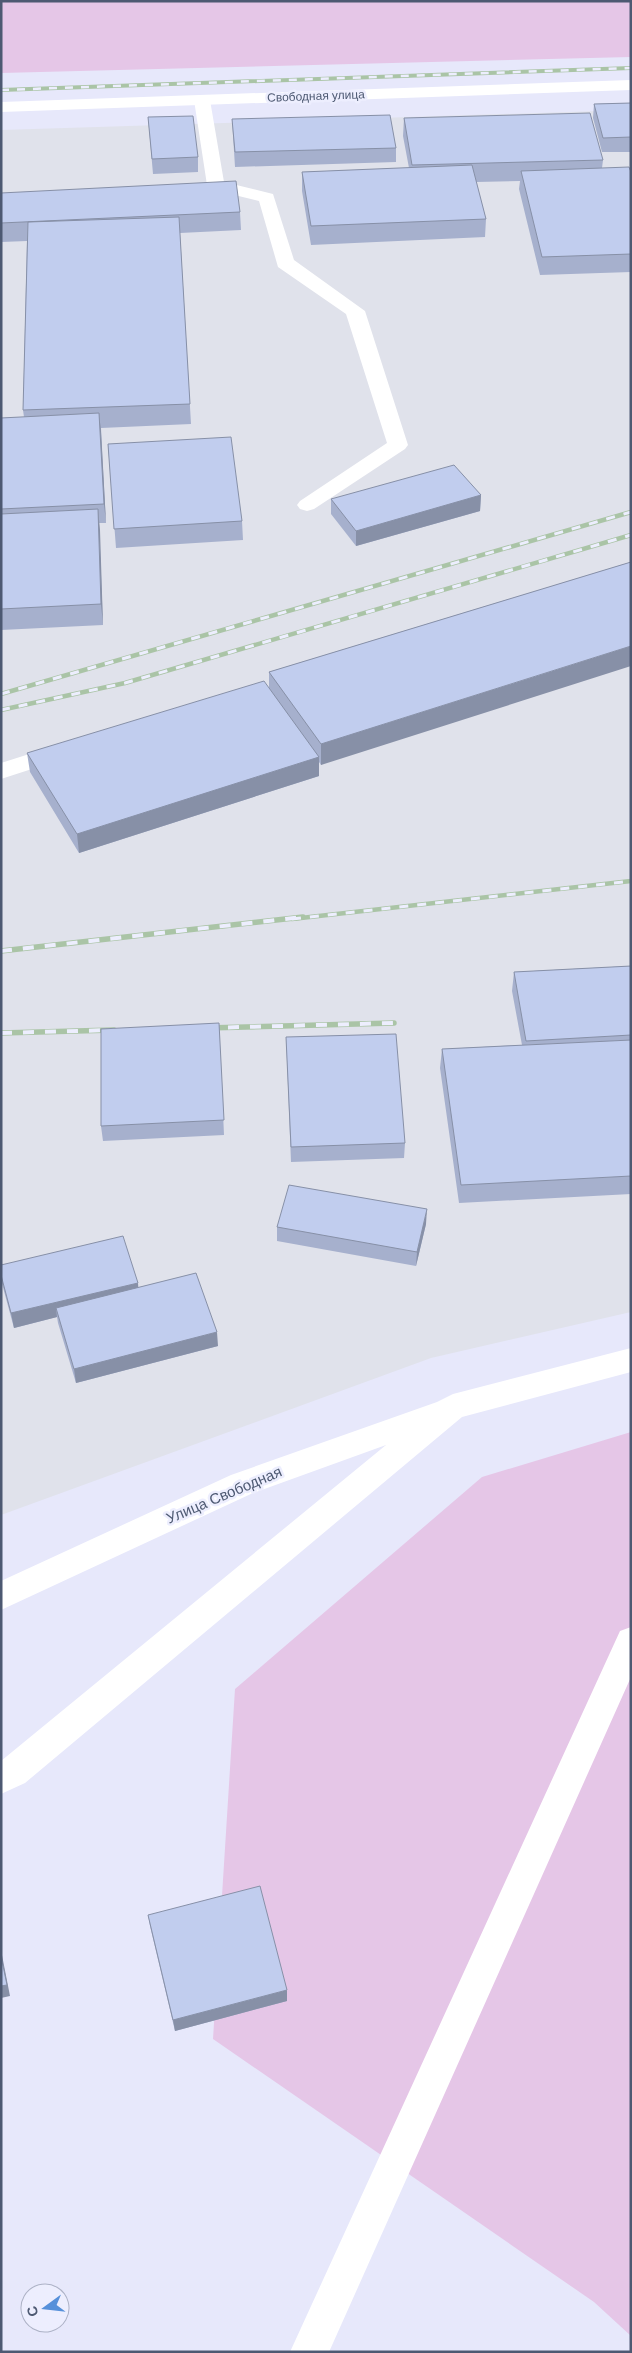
<svg xmlns="http://www.w3.org/2000/svg" width="632" height="2353" font-family="'DM Sans',sans-serif">
  <style>
    .industrial { fill: #e0e2eb }
    .green { fill: #e5c6e7 }
    .lines { fill: none; stroke-linecap: round; stroke-linejoin: round }
    .service { fill: #fff; fill-rule: evenodd }
    .minor { fill: #fff; fill-rule: evenodd }
    .rail-far2-casing { stroke: #aac4a6; stroke-width: 4 }
    .rail-far1-casing { stroke: #aac4a6; stroke-width: 4.5 }
    .rail-casing { stroke: #aac4a6; stroke-width: 5.5 }
    .rail-far2 { stroke: #edeefe; stroke-width: 2.5; stroke-dasharray: 8; stroke-linecap: butt }
    .rail-far1 { stroke: #edeefe; stroke-width: 3; stroke-dasharray: 9; stroke-linecap: butt }
    .rail { stroke: #edeefe; stroke-width: 4; stroke-dasharray: 11; stroke-linecap: butt }
    .wall { fill: #a6b0cd }
    .shaded-wall { fill: #8790a7 }
    .building { fill: #c1cdee; stroke: #8790a7 }
    .labels { text-anchor: middle; dominant-baseline: central; stroke-width: 5; stroke-linejoin: round; paint-order: stroke }
    .far-street-label { font-size: 12px; fill: #4d5972; stroke: #edeefe }
    .street-label { font-size: 15px; fill: #4d5972; stroke: #edeefe }
  </style>
  <rect width="100%" height="100%" fill="#e7e8fb"/>
  <path class="industrial" d="M631,110v1202l-200,46 -430,157v-1385z"/>
  <path class="green" d="M1,1h630v56l-630,16z
    M631,1432v904l-37,-34 -381,-263 22,-350 247,-212z"/>
  <g class="lines">
    <path class="service" d="M202,95l6,1 2,4 14,82 49,12 21,66 71,51 43,134 -3,4 -91,60 -7,2 -7,-2 -3,-4 3,-4 87,-58 -41,-129 -68,-47 -19,-66 -49,-12 -3,-4 -13,-85 2,-4z
      M64,743l8,3 4,5 -4,5 -71,23v-16z
      M631,1348v24l-169,45 -437,366 -24,11v-33l385,-316 -133,48 -252,117v-29l230,-106 206,-73 16,-8z
      M631,1627v50l-302,675h-39l330,-721z"/>
    <path class="minor" d="M631,80v10l-630,22v-10z"/>
    <g class="rail-far2-casing">
      <path id="rail-far2" d="M1,90l630,-22"/>
    </g>
    <g class="rail-far1-casing">
      <path id="rail-far1" d="M1,694l630,-182
        M1,710l124,-27 506,-148
        M292,919l339,-38"/>
    </g>
    <g class="rail-casing">
      <path id="rail" d="M1,951l302,-34
        M206,1028l188,-5
        M1,1033l113,-3"/>
    </g>
    <use href="#rail-far2" class="rail-far2"/>
    <use href="#rail-far1" class="rail-far1"/>
    <use href="#rail" class="rail"/>
  </g>
  <path class="wall" d="M631,103v49h-29l-9,-34 1,-14z
    M148,117l50,40v15l-45,2z
    M404,118l199,42 -1,8 29,4v100l-91,3 -21,-86 1,-8 -44,1 10,37 -1,18 -174,8 -9,-54v-19l107,-4 -6,-32z
    M232,119l164,29v14l-161,5z
    M1,193l239,19 1,18 -61,3 11,191 -90,4 5,95h-7l4,102 -102,5v-212l23,-1 -1,-7 4,-169 -26,1z
    M108,444l134,77 1,19 -127,8z
    M481,495l-1,16 -124,35 -25,-32v-15z
    M631,562l-310,203 -2,-3v14l-240,77 -49,-81 -3,-19 242,-65v-16z
    M631,966v228l-172,9 -19,-135 2,-19 80,-4 -10,-54 2,-19z
    M219,1023l5,112 -121,6 -2,-15z
    M286,1037l119,106 -1,15 -113,4z
    M426,1224l-10,42 -139,-25v-14z
    M1,1265l137,18v4l80,59 -142,37 -18,-60 -1,-6 -43,11 -13,-48z
    M148,1915l139,86 -112,30 -25,-105z"/>
  <path class="shaded-wall" d="M99,413l2,19 5,91 -2,-19z
    M481,495l-1,16 -124,35v-15z
    M98,509l2,21 3,95 -2,-21z
    M631,646v20l-310,99v-21z
    M319,757v19l-240,77 -2,-19z
    M427,1209l-1,15 -10,42 1,-14z
    M138,1283l1,15 -83,10 1,9 -43,11 -3,-15z
    M217,1332l1,14 -142,37 -2,-14z
    M1,1950l9,46 -9,2z
    M287,1990v11l-112,30 -2,-11z"/>
  <path class="building" d="M631,103v34l-28,1 -9,-34z
    M590,113l13,47 -191,5 -8,-47z
    M390,115l6,33 -161,4 -3,-33z
    M193,116l5,41 -46,2 -4,-42z
    M472,165l14,54 -175,7 -9,-54z
    M629,167l2,5v82l-89,3 -21,-86z
    M236,181l4,31 -239,11v-30z
    M179,217l11,187 -167,6 5,-188z
    M99,413l5,91 -103,5v-91z
    M231,437l11,84 -128,8 -6,-85z
    M454,465l27,30 -125,36 -25,-32z
    M98,509l3,95 -100,5v-95z
    M631,562v84l-310,98 -52,-72z
    M264,681l55,76 -242,77 -50,-81z
    M631,966v69l-105,6 -12,-69z
    M219,1023l5,97 -123,6v-97z
    M396,1034l9,109 -114,4 -5,-110z
    M631,1040v136l-170,9 -19,-136z
    M289,1185l138,24 -10,43 -140,-25z
    M123,1236l15,47 -127,30 -10,-38v-10z
    M196,1273l21,59 -143,37 -18,-61z
    M260,1886l27,104 -114,30 -25,-105z
    M1,1956l6,29 -6,1z"/>
  <g class="labels">
    <g class="far-street-label">
      <text transform="translate(316 96) rotate(-2)">Свободная улица</text>
    </g>
    <g class="street-label">
      <text transform="translate(224 1495) rotate(-23)">Улица Свободная</text>
    </g>
  </g>
  <rect width="632" height="2353" fill="none" stroke="#4d5972" stroke-width="5"/>
  <g transform="translate(45 2308) rotate(255)"><circle r="24" fill="#edeefe" stroke="#adb2c6"/>
  <path d="M0-4L9 19L0 12L-9 19Z" fill="#5690da"/>
  <text y="-8" font-size="14" font-weight="bold" text-anchor="middle" fill="#4d5972">С</text>
  </g>
</svg>
